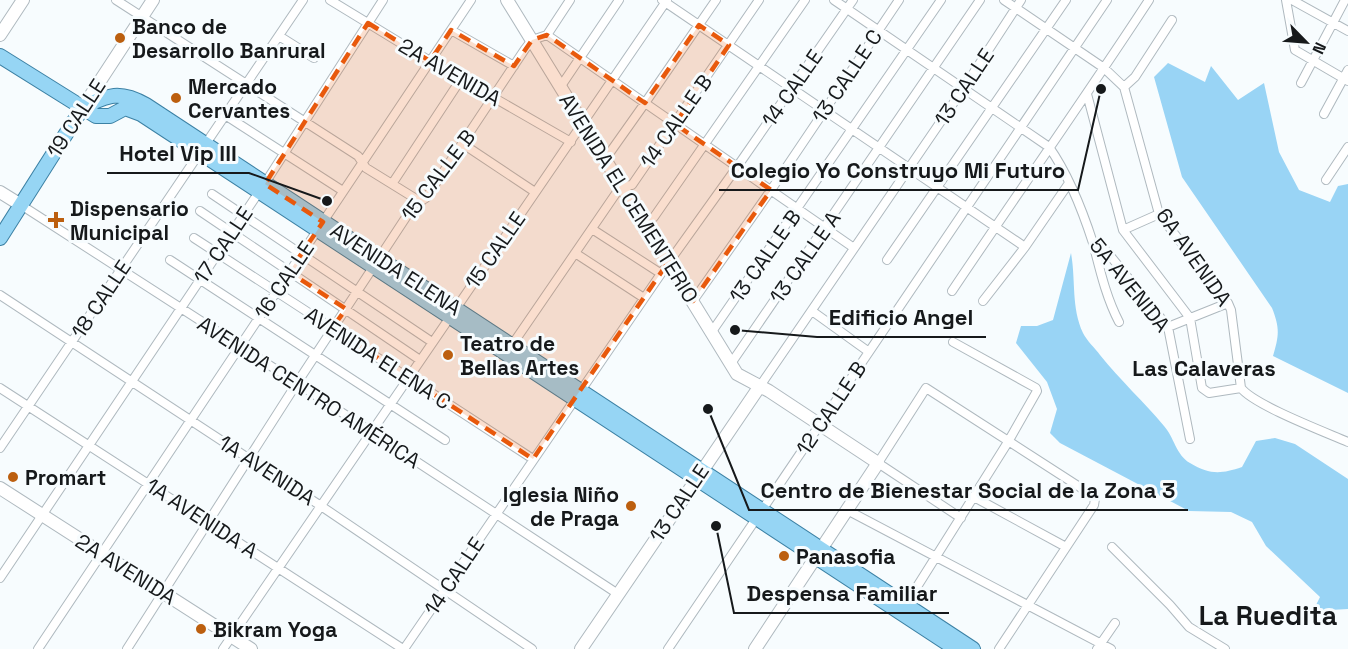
<svg xmlns="http://www.w3.org/2000/svg" width="1348" height="649" font-family="'Space Grotesk',sans-serif">
  <style>
    .forest { fill: #99d4f5 }
    .lines { fill: none; stroke-linecap: round; stroke-linejoin: round }
    .street-casing { stroke: #afb9bf; stroke-width: 10 }
    .secondary-casing { stroke: #afb9bf; stroke-width: 14 }
    .primary-casing { stroke: #3c81a4; stroke-width: 16 }
    .street { stroke: #fff; stroke-width: 8 }
    .secondary { stroke: #fff; stroke-width: 12 }
    .primary { stroke: #96d5f4; stroke-width: 14 }
    .marked { fill: #e8590c; fill-opacity: 0.2; stroke: #e8590c; stroke-width: 4.5; stroke-dasharray: 12 8; stroke-linejoin: round }
    .poi-dot { fill: #bc5f0f; stroke: #f7fcfe; stroke-width: 2 }
    .labels { text-anchor: middle; dominant-baseline: central; stroke-width: 6; stroke-linejoin: round; paint-order: stroke }
    .poi-label { font-size: 21px; font-weight: bold; fill: #16191b; stroke: #f7fcfe; text-anchor: start }
    .street-label { font-size: 21px; fill: #16191b; stroke: #f7fcfe }
    .neighbourhood-label { font-size: 22px; font-weight: bold; fill: #16191b; stroke: #f7fcfe }
    .district-label { font-size: 27px; font-weight: bold; fill: #16191b; stroke: #f7fcfe }
    .leader { fill: none; stroke: #16191b; stroke-width: 2 }
    .callout-dot { fill: #16191b; stroke: #f7fcfe; stroke-width: 2 }
    .callout-label { font-size: 22px; text-anchor: middle; font-weight: bold; fill: #16191b; stroke: #f7fcfe; stroke-width: 6; stroke-linejoin: round; paint-order: stroke }
  </style>
  <rect width="100%" height="100%" fill="#f7fcfe"/>
  <path class="forest" d="M1168,63l37,19 6,-16 27,34 26,-17 15,69 20,38 31,12 8,-16 10,-2v209l-75,-37c6,-20 7,-28 -1,-48l-90,-131 -28,-100z
    M1071,253c5,28 0,54 12,80 4,8 12,15 17,22 20,25 44,47 64,71 10,11 12,29 26,37 20,12 31,11 52,4l14,-26 19,-3 20,6 53,35v130l-35,2 7,-14 -54,-51 -14,-24 -21,-10 -42,-1 -129,-68 -10,-10 7,-24 -10,-27 -31,-39 5,-17h16l16,-6z"/>
  <g class="lines">
    <g class="street-casing">
      <path id="street" d="M116,0l242,156 8,12 55,34
        M330,0l100,61 141,81
        M662,0l363,247
        M834,0l215,147c19,27 34,65 44,96 7,27 13,54 26,79
        M1004,0l100,68 20,19 35,127 69,89 3,7 10,78c13,17 84,44 107,54
        M1286,0l9,50 53,31
        M1292,0l56,31
        M451,30l63,36
        M547,35l307,213
        M279,36l35,22
        M1301,83l44,-83
        M561,86l58,-86
        M1124,87l11,-10 37,-57
        M1087,94l36,136 67,88 12,70 7,5 32,-5
        M1324,114l24,-44
        M225,115l118,76
        M463,144l72,48
        M604,157l7,-6 34,-48 71,-103
        M1326,180l22,-33
        M392,184l69,-105
        M212,194l220,148
        M21,205l276,178 321,211
        M200,211l220,149
        M645,224l9,-7 151,-217
        M592,229l68,44
        M1123,230l36,-16
        M194,238l339,221
        M1093,244l6,-2 69,85 22,112
        M575,253l69,45
        M170,260l275,180
        M887,260l179,-260
        M952,291c65,-97 133,-193 197,-291
        M0,295l321,211 211,143
        M693,301l78,-111 128,-190
        M983,301l42,-54 44,-64
        M812,311l57,41
        M1168,327l60,-24
        M711,333l230,-333
        M510,348l111,-162 11,-1 127,-185
        M730,365l250,-365
        M760,386l203,-297 58,-89
        M0,388l403,261
        M0,448l303,-448
        M974,497l92,50
        M847,510l264,139
        M961,518l-83,-55 48,-75 166,107 3,4 -1,6 -95,144
        M1112,547l58,58 19,22 36,22
        M0,578l269,-401 114,-177
        M903,609l105,-167 29,-51 -1,-3 -83,-46
        M38,649l433,-649
        M127,649l170,-266 117,-178 12,-7 99,-149 7,-9 15,-5 23,-35
        M223,649l444,-649
        M404,649l265,-387 68,-95 116,-167
        M668,649l439,-649
        M1097,649l18,-26"/>
    </g>
    <g class="secondary-casing">
      <path id="secondary" d="M507,0l230,374 32,17 109,72 -123,186
        M0,35l23,-35
        M83,107l70,-107
        M0,192l21,13
        M0,488l251,161
        M581,649l179,-263"/>
    </g>
    <g class="primary-casing">
      <path id="primary" d="M0,56l96,60h14l15,-8 16,6 815,535
        M83,107c25,-12 37,-17 63,-2l827,544
        M0,238l83,-131"/>
    </g>
    <use href="#street" class="street"/>
    <use href="#secondary" class="secondary"/>
    <use href="#primary" class="primary"/>
  </g>
  <path class="marked" d="M368,23l62,38 21,-31 63,36 18,-26 15,-5 98,68 54,-78 30,20 -54,79 96,66 -78,111 -24,-40 -136,198 -201,-131 14,-19 -57,-37 34,-50 -58,-38z"/>
  <g class="poi-dot">
    <circle cx="120" cy="38" r="6"/>
    <circle cx="176" cy="98" r="6"/>
    <path d="M53 211h6v6h6v6h-6v6h-6v-6h-6v-6h6z"/>
    <circle cx="448" cy="355" r="6"/>
    <circle cx="13" cy="477" r="6"/>
    <circle cx="631" cy="506" r="6"/>
    <circle cx="784" cy="556" r="6"/>
    <circle cx="201" cy="629" r="6"/>
  </g>
  <g class="labels">
    <g class="poi-label">
      <text x="132" y="26">Banco de<tspan x="132" dy="24">Desarrollo Banrural</tspan></text>
      <text x="188" y="86">Mercado<tspan x="188" dy="24">Cervantes</tspan></text>
      <text x="70" y="208">Dispensario<tspan x="70" dy="24">Municipal</tspan></text>
      <text x="460" y="343">Teatro de<tspan x="460" dy="24">Bellas Artes</tspan></text>
      <text x="25" y="477">Promart</text>
      <text x="619" y="494" text-anchor="end">Iglesia Niño<tspan x="619" dy="24">de Praga</tspan></text>
      <text x="796" y="556">Panasofia</text>
      <text x="213" y="629">Bikram Yoga</text>
    </g>
    <g class="street-label">
      <text transform="translate(450 72) rotate(30)">2A AVENIDA</text>
      <text transform="translate(847 76) rotate(-56)">13 CALLE C</text>
      <text transform="translate(964 87) rotate(-56)">13 CALLE</text>
      <text transform="translate(792 88) rotate(-55)">14 CALLE</text>
      <text transform="translate(76 118) rotate(-57)">19 CALLE</text>
      <text transform="translate(676 121) rotate(-55)">14 CALLE B</text>
      <text transform="translate(438 175) rotate(-53)">15 CALLE B</text>
      <text transform="translate(629 198) rotate(58)">AVENIDA EL CEMENTERIO</text>
      <text transform="translate(223 245) rotate(-56)">17 CALLE</text>
      <text transform="translate(495 250) rotate(-55)">15 CALLE</text>
      <text transform="translate(765 256) rotate(-55)">13 CALLE B</text>
      <text transform="translate(805 257) rotate(-55)">13 CALLE A</text>
      <text transform="translate(1194 257) rotate(55)">6A AVENIDA</text>
      <text transform="translate(396 269) rotate(33)">AVENIDA ELENA</text>
      <text transform="translate(284 280) rotate(-56)">16 CALLE</text>
      <text transform="translate(1130 285) rotate(51)">5A AVENIDA</text>
      <text transform="translate(101 299) rotate(-56)">18 CALLE</text>
      <text transform="translate(378 358) rotate(33)">AVENIDA ELENA C</text>
      <text transform="translate(309 392) rotate(33)">AVENIDA CENTRO AMÉRICA</text>
      <text transform="translate(831 408) rotate(-56)">12 CALLE B</text>
      <text transform="translate(267 470) rotate(33)">1A AVENIDA</text>
      <text transform="translate(679 503) rotate(-56)">13 CALLE</text>
      <text transform="translate(202 518) rotate(33)">1A AVENIDA A</text>
      <text transform="translate(126 569) rotate(32)">2A AVENIDA</text>
      <text transform="translate(454 576) rotate(-56)">14 CALLE</text>
    </g>
    <g class="neighbourhood-label">
      <text x="1204" y="368">Las Calaveras</text>
    </g>
    <g class="district-label">
      <text x="1268" y="615">La Ruedita</text>
    </g>
  </g>
  <path class="leader" d="M327 201L249 173H107M1101 89L1078 190H719M735 330L817 337H986M708 409L749 510H1188M716 526L734 613H949"/>
  <g class="callout-dot">
    <circle cx="327" cy="201" r="6"/>
    <circle cx="1101" cy="89" r="6"/>
    <circle cx="735" cy="330" r="6"/>
    <circle cx="708" cy="409" r="6"/>
    <circle cx="716" cy="526" r="6"/>
  </g>
  <g class="callout-label">
    <text x="178" y="161">Hotel Vip III</text>
    <text x="898" y="178">Colegio Yo Construyo Mi Futuro</text>
    <text x="901" y="325">Edificio Angel</text>
    <text x="968" y="498">Centro de Bienestar Social de la Zona 3</text>
    <text x="842" y="601">Despensa Familiar</text>
  </g>
  <g transform="translate(1306 42) rotate(115)" stroke="#f7fcfe" stroke-width="4.5" paint-order="stroke">
  <path d="M0-4.5L10 22L0 15L-10 22Z" fill="#16191b"/>
  <text y="-9" font-size="16" font-weight="bold" text-anchor="middle" fill="#16191b">N</text>
  </g>
</svg>
